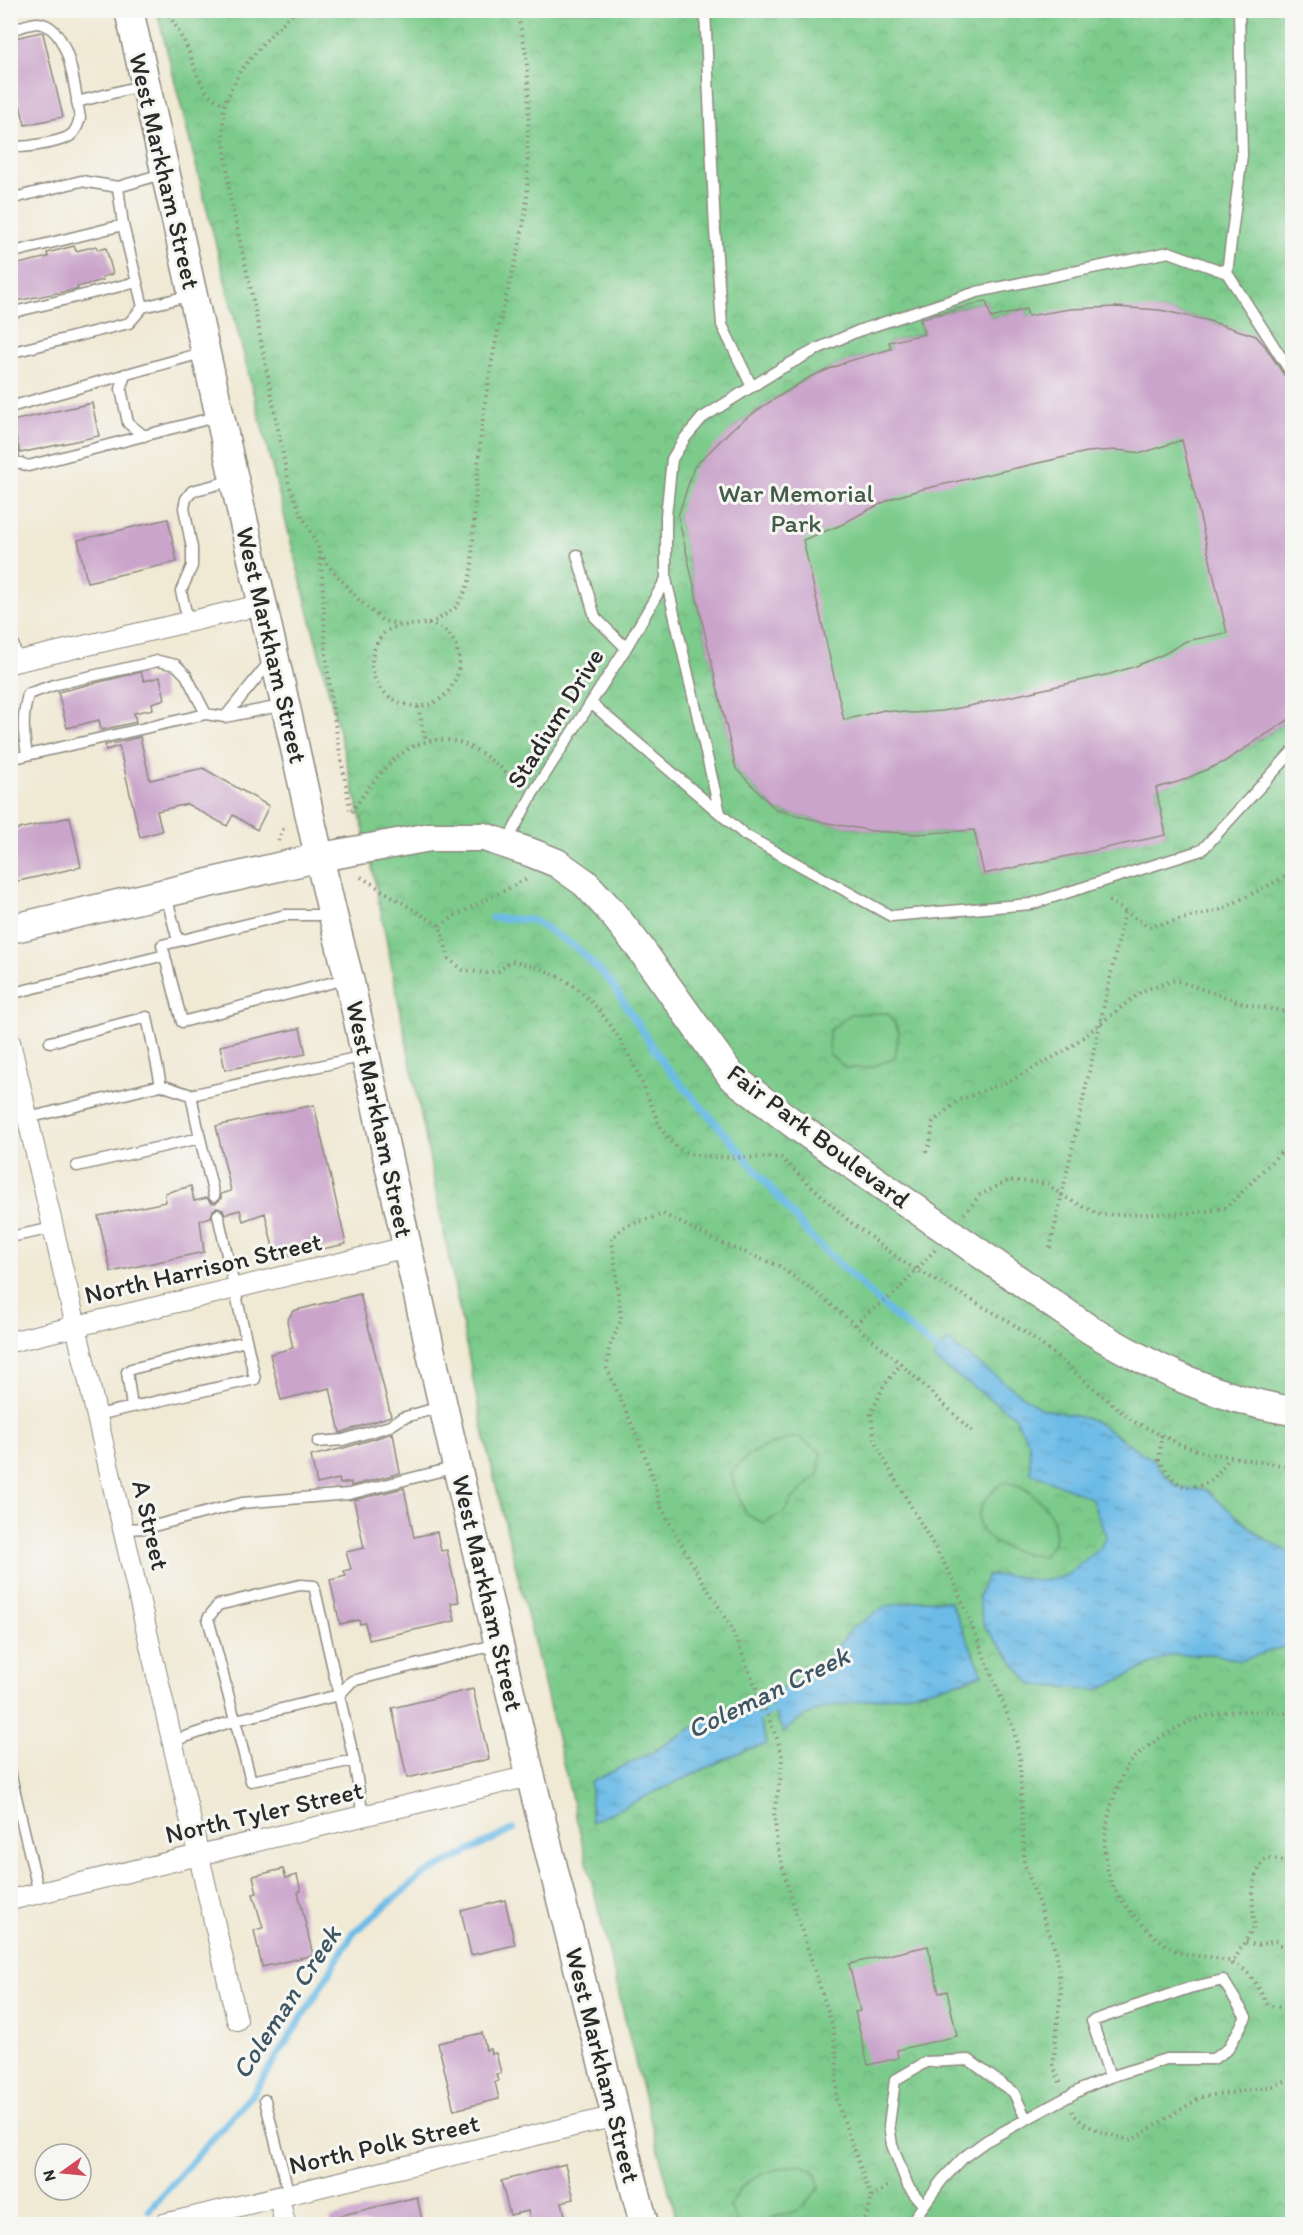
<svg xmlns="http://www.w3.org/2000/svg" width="1303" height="2235" font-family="Itim,sans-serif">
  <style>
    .park { fill: url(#park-crowns); stroke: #537b5b; stroke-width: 1.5 }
    .garden { fill: #7bcb8b; stroke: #537b5b; stroke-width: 1.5 }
    .water { fill: url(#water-ripples); stroke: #4c7389; stroke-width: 1.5 }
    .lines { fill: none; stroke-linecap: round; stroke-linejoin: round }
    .stream { stroke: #6cbbe7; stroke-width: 7 }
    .building { fill: #caa4cb; fill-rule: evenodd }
    .lane-casing { stroke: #8e8a80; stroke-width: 13 }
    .street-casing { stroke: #8e8a80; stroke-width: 22 }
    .secondary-casing { stroke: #8e8a80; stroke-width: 31 }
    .path { stroke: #8e8a80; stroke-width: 4; stroke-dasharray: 1.5 4.5; stroke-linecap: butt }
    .lane { stroke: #fff; stroke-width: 10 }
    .street { stroke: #fff; stroke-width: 20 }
    .secondary { stroke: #fff; stroke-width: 28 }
    .labels { text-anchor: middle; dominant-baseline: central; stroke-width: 6; stroke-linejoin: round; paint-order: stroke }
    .street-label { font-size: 26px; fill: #2b2b2b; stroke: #f6f6f2 }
    .park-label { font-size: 26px; fill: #435b48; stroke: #f6f6f2 }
    .water-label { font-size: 27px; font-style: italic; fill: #3e5663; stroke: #f6f6f2 }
  </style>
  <defs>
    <pattern id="park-crowns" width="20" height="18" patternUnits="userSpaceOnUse" patternTransform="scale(1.5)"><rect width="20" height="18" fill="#7bcb8b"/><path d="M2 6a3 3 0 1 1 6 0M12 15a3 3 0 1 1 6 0" fill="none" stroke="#6aae78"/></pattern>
    <pattern id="water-ripples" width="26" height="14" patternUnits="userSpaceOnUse" patternTransform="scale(1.5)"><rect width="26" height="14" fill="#6cbbe7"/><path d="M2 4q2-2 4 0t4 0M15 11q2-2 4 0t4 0" fill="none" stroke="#5998bb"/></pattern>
  </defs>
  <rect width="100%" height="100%" fill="#f6f6f2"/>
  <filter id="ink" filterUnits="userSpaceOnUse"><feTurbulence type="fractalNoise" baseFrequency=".0167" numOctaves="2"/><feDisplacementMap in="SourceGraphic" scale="12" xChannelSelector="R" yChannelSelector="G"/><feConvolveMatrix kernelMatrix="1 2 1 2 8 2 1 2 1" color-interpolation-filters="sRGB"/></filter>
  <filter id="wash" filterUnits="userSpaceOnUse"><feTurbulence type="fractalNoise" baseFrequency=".008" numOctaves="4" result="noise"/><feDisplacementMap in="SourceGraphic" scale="24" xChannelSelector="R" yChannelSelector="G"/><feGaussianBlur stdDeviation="1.35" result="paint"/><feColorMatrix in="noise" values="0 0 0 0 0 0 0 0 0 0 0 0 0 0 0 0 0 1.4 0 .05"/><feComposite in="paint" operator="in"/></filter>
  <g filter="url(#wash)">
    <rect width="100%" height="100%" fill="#f0e9d4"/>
    <path class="park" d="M157,11h1127l8,41v2172h-614l-39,-147 -154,-637 -117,-593z"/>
    <path class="garden" d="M986,301l5,17 35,-9 2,7 132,-6 46,10 50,16 35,37 1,7v337c-42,30 -84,57 -136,71l10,47 -182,39 -10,-44 -58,4 -44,-3 -49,-9 -47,-12 -40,-41 -58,-253 55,-88 35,-25 42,-26 39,-16 42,-12 -2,-7 34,-8 -3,-16z
      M888,1013l11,18 -4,27 -26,10h-23l-17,-14v-23l22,-17z
      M798,1437l23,15 -3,23 -25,23 -10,16 -20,9 -17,-9 -11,-26 -4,-14c21,-27 35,-28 67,-37z
      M1003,1482c6,1 13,2 19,5 24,14 49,46 20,69 -49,-5 -92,-30 -39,-74z
      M802,2165l13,7 5,15 -21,23 -27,8 -8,6h-24l-4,-4 -6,-13c9,-30 45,-39 72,-42z"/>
    <path class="water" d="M947,1341l93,67 53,12 62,41 6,10 14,14 9,4h20l59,49 29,16v90l-52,17 -26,-7 -43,1 -73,35 -66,-5 -48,-59 -6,-28 9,-23 29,1 23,5 26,-5 35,-28 6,-12 -15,-38 -60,-25 -2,-30 -16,-28 -80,-56z
      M922,1600l28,1 33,73c-31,12 -68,18 -100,24 -32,5 -77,8 -99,35l-17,-37 37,-19 28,-23 19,-25 33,-22z
      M753,1701l14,43 -22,6 -154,72v-40l60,-29 69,-42z"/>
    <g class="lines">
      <path class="stream" d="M492,918l41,2 44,28 33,33 54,83 70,80 76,92 82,78 53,42
        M752,1721l27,-14
        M149,2210l106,-119 53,-83 45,-75 68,-57 92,-47"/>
    </g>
    <g id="blocks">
      <path class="building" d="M41,32l2,1 20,84 -38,8 -15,-60v-26z
        M74,246l2,5 20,-5 2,4 8,-2 7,26 -11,3 1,3 -26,7 1,2 -62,12 -6,-23v-12l38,-9 -1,-4z
        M986,301l5,17 35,-9 2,7 42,-7 46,-2 44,3 46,10 50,16 9,10 21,32 7,3v336l-69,45 -43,19 -25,7 10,47 -182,39 -10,-44 -58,4 -44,-3 -49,-9 -47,-12 -40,-41 -58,-253 16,-49 39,-39 35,-25 42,-26 39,-16 42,-12 -2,-7 35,-8 -4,-15zM1182,440l45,193 -41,8 -22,13 -28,12 -26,8 -141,32 -26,5 -31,2 -28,-3 -40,10 -41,-180 38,-15 25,-14 27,-13 26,-8 168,-38 29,-2 26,3z
        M92,403l7,33 -79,17 -8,-32z
        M168,519l9,43 -90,20 -9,-42z
        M141,672l3,9 16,-4 5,22 -13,4 1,6 -19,4 2,9 -35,8 -2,-10 -32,8 -9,-36z
        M140,737l10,43 53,-12 66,38 -12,24 -24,-15 -6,11 -40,-22 -30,7 5,20 -22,6 -21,-91 -13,4 -1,-5z
        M70,817l11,50 -71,16v-52z
        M300,1028l6,26 -81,16 -5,-24z
        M314,1105l32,139 -57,12v-3l-14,3 -10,-43 -22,8 -3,-11 -15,4 -2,-4 -6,-2 -4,2 -2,7 -11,3 4,32 -93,20 -13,-56 68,-14 -1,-9 26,-7 3,15 13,-3 4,5h5l5,-4v-5l10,-3 -15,-65z
        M360,1294l31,122 -51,17 -10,-45 -49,12 -11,-46 23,-6 -6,-27 6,-10z
        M393,1433l7,40 -49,13v-4l-11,2 -1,-5 -22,5 -6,-28 33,-8z
        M404,1488l10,49 23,-5 4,19 6,-1 12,52 -8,1 4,18 -86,19 -4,-17 -5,1 -1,-4 -19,4 -10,-44 16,-4 -2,-5 7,-2 -5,-17 18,-4 -10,-48z
        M473,1689l16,70 -82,19 -15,-70z
        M283,1869l3,9 11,-3 4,16 -3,1 15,63 -51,12 -8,-37 9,-2 -10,-34 4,-1 -4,-17z
        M505,1900l10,45 -44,10 -10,-44z
        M928,1946l11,47 8,-2 10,45 -60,14 1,8 -30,7 -13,-53 5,-1 -11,-47z
        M482,2033l4,17 4,-1 1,5 5,-1 5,20 -5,1 2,7 -3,1 4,17 -45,11 -16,-67z
        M565,2164l9,35 -12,3 5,22h-36l-3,-13 -18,4 -9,-34z
        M417,2197l6,27h-92l-1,-6z"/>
    </g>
  </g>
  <g filter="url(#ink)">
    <use href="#blocks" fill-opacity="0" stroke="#8e8a80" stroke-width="1.5"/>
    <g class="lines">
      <g class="lane-casing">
        <path id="lane" d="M705,10l10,220 7,95 30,62
          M10,30c9,-2 20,-7 28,-7 33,3 37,70 42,95 -2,6 -3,12 -9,17 -9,7 -49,14 -61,11
          M77,102l67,-17
          M10,199l71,-18 37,6 47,-14
          M123,225l20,82
          M10,253l113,-28 -5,-38
          M1227,273l15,-118 -3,-145
          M10,313l127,-31
          M10,347l7,4 112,-28 14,-16 49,-12
          M125,374l-4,15 7,34 16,13
          M10,407l195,-55
          M10,446l5,15 13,5 191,-50
          M666,579l54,234
          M188,621l-7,-30 11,-25v-18l-8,-40 2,-9 6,-8 42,-11
          M10,634l8,27
          M626,648l40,-69v-63l6,-57 13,-21 17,-20 78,-49 39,-21 39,-17 119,-39 192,-40 58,21 65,101
          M591,703l154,132 146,81 140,-12 171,-54 90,-98
          M225,717l47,-58
          M27,755c-4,-24 -5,-37 1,-61l29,-10 101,-23 18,4 10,10 20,39 19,3 60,-12
          M10,759l196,-45
          M506,844l27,-51 93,-145 -31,-31 -18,-62
          M166,895l12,46
          M330,915h-45l-123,30 20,77 167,-44
          M10,994l155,-39
          M50,1042l97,-25 14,68
          M28,1118l133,-33 30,10
          M200,1138l14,58
          M77,1166l123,-28 -9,-43 173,-39
          M10,1237l44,-9
          M132,1407l-5,-35 4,-3 115,-28
          M97,1415l158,-36 -37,-164
          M318,1442l25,-2 47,-14 12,-8 41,-12
          M124,1529l22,-1 96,-25 107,-9 107,-27
          M173,1741l63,-21 103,-25 13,-14 146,-37
          M354,1760l-103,21 -43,-163 10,-13 82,-20 14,1 40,174 9,57
          M10,1772l29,121
          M265,2100l24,95
          M923,2205l-15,-19 -16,-41 -3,-20 6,-45 31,-18 43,-2 45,33 12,26
          M910,2224l32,-44 22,-23 22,-16 98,-53 26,-11 56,-18h47l15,-10 18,-32 -23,-37 -34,8 -97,33 18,56"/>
      </g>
      <g class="street-casing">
        <path id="street" d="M10,663l251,-58
          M10,1042l227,978
          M10,1342l397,-95
          M10,1900l520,-124
          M279,2197l6,27
          M164,2224l452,-108"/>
      </g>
      <g class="secondary-casing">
        <path id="secondary" d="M129,10c50,223 99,445 150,667 23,100 43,202 70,301 88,418 187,834 295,1246
          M10,929l311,-72 109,-20h54l48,16 25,10 28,20 25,27 30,38 92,129 66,50 291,202c64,39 129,70 203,82"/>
      </g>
      <path class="path" d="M166,10c8,14 17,27 23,42 9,21 11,45 36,51
        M297,10l-23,21 -34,40 -15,32 -2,9v20l7,65 22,98 37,190 14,33 24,46 32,36 24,21 17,3
        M319,552c6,37 4,74 8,111 5,51 15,100 24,150
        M428,624c14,2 25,11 29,25 3,11 3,21 -2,31 -23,53 -102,17 -79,-35 10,-23 29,-19 50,-21 8,-1 14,-6 20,-10 4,-3 9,-5 11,-8 5,-8 12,-21 13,-30 3,-11 2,-24 3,-36 1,-25 3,-49 5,-73 4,-52 12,-103 24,-154 8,-33 18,-65 23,-98 4,-27 2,-56 3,-83 1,-42 2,-82 -13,-122
        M418,707l8,35
        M352,812c27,-42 67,-95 124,-62 16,9 30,23 44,34
        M278,841l6,-14
        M361,877l79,49 9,33 14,11 23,3 13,-2 12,-10c18,4 36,9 52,18 39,23 66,72 83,113 9,20 14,45 35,58 19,11 76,6 100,8l68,63 56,42 104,58 41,30 81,69 50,25 26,8 85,14
        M1109,901l40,26 71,-17 63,-32 9,-8
        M440,926l18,-12 71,-36
        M926,1152l4,-8 3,-22 26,-22 53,-20 56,-31 74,-58 33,-11 71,24 46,9
        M964,1214l16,-19 29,-15 39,4 13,11 39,20 94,-2 32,-5 66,-67
        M1050,1248l75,-337
        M856,1325l9,-10 29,-21 41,-44
        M901,1364l71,67
        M1161,1435l-2,25 11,16 10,9 8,2 14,-2 10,-5 18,-22
        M1292,1714c-29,-3 -60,-6 -90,3 -20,6 -64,32 -75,49 -4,6 -6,14 -9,21 -13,32 -20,68 -4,101 10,20 45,58 67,65 20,5 44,2 61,15 12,9 19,25 26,37l24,5
        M1246,1942l11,3 19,-4 16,14
        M1231,1965l24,-40c-4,-20 -4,-51 11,-67l26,4
        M1072,2111c7,16 43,26 60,29l69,-43 62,-9 14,-3 15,-8
        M871,2197l20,-13
        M861,2224l8,-14 2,-13 -35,-98 1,-40 -4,-32 -43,-133 -13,-49 -3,-34 7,-35 1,-20 -4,-15 -48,-116 -36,-58 -33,-60 -9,-32 -13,-34 -32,-73 2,-20 12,-28 -9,-82 13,-12 38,-12 58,29 58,23 43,31 79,67 -18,23 -12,27 3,22 9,22 69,119 62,153 6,30 4,103 32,89 5,39 -8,74 8,19"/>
      <use href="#lane" class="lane"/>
      <use href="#street" class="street"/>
      <use href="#secondary" class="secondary"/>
    </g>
  </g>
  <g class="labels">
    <g class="street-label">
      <text transform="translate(165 171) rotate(77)">West Markham Street</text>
      <text transform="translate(272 645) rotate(77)">West Markham Street</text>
      <text transform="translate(555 718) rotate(-58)">Stadium Drive</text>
      <text transform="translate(380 1119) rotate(78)">West Markham Street</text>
      <text transform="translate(819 1136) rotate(37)">Fair Park Boulevard</text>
      <text transform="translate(203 1268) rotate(-13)">North Harrison Street</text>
      <text transform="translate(151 1525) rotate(77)">A Street</text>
      <text transform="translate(488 1593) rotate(77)">West Markham Street</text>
      <text transform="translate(264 1812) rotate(-13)">North Tyler Street</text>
      <text transform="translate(603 2065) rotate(76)">West Markham Street</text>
      <text transform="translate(384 2144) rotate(-13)">North Polk Street</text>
    </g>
    <g class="park-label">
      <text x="796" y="493">War Memorial<tspan x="796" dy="30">Park</tspan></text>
    </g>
    <g class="water-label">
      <text transform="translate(768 1692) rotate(-26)">Coleman Creek</text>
      <text transform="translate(286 2002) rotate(-57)">Coleman Creek</text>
    </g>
  </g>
  <rect width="1303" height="2235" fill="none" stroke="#f6f6f2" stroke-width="36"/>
  <g transform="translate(63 2172) rotate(255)"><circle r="28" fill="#f6f6f2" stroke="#a5a5a2" stroke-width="1.5"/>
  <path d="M0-4.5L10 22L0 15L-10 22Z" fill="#d1495b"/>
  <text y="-9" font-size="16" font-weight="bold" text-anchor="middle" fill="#2b2b2b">N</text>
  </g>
</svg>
